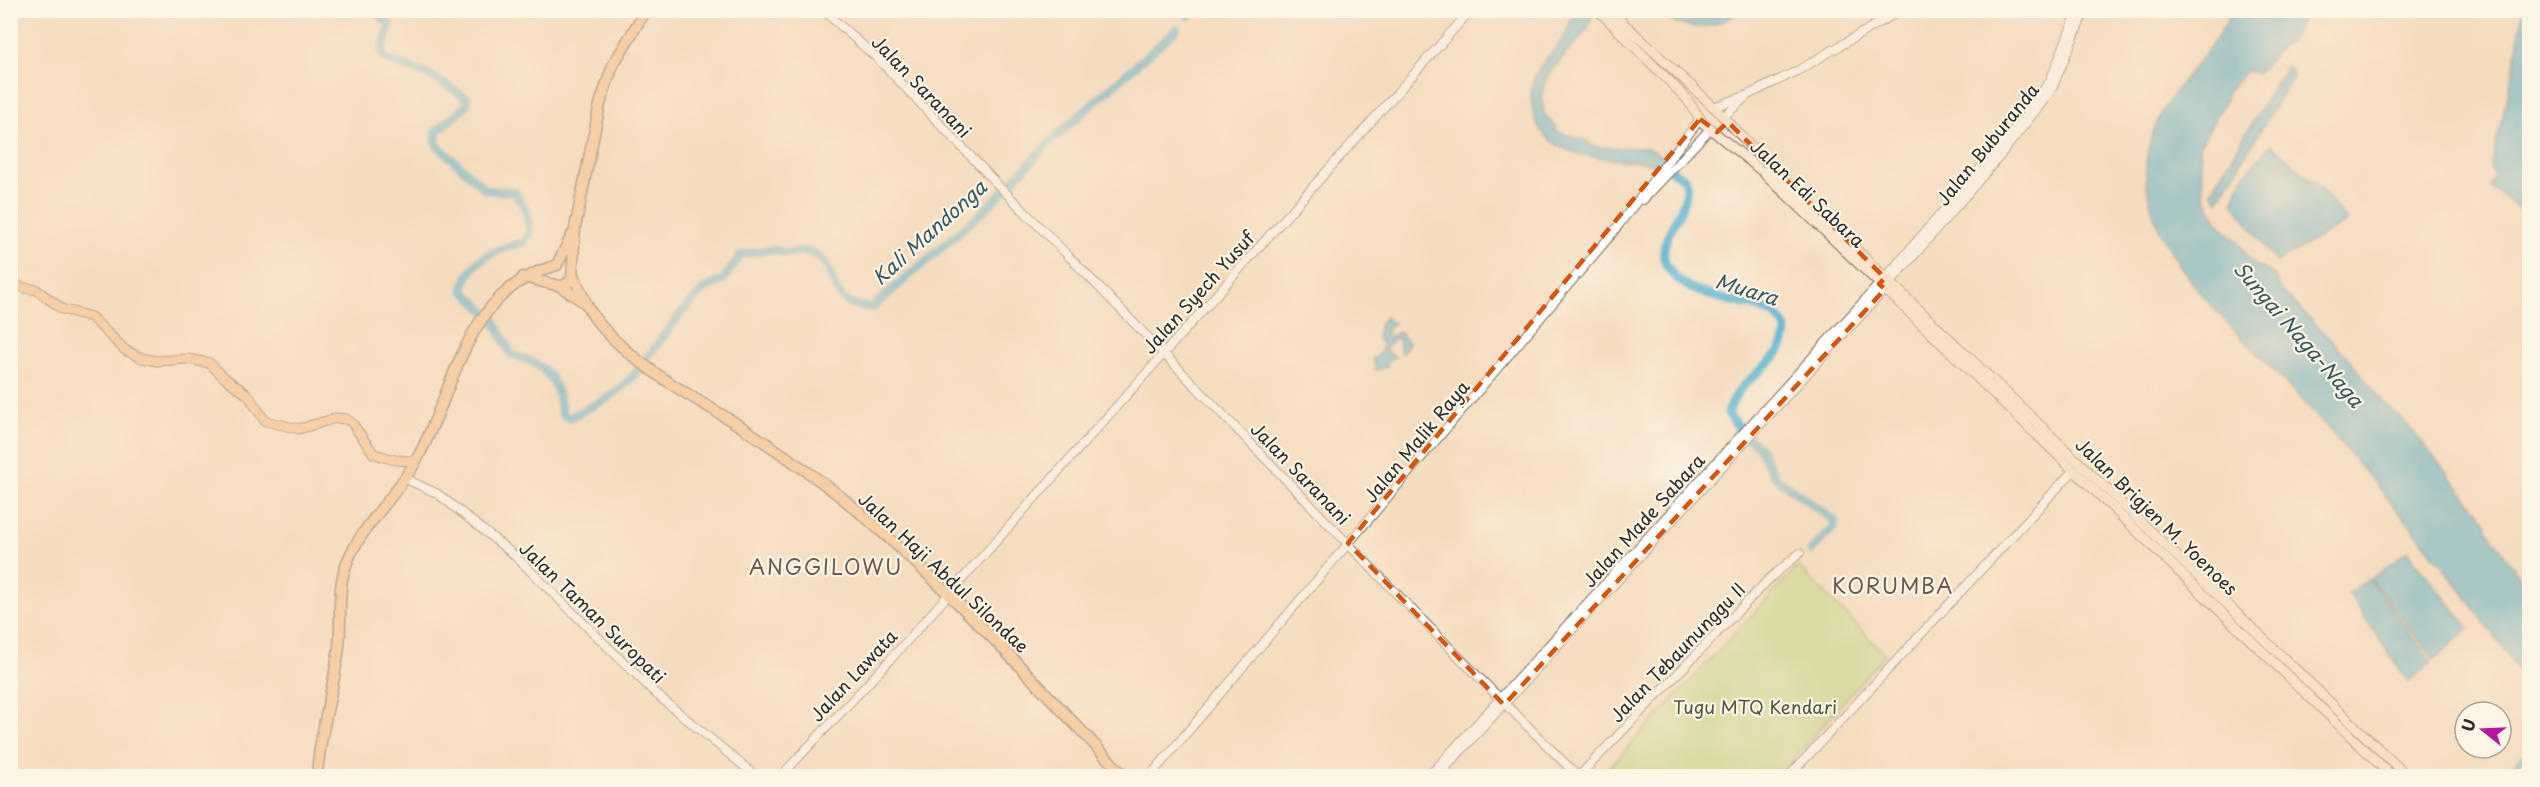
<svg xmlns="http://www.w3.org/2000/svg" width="2540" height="787" font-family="'Playpen Sans',sans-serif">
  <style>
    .green { fill: #b6d981; stroke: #708256; stroke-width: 1.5 }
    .water { fill: #4dadcc; stroke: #3c6c7c; stroke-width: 1.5 }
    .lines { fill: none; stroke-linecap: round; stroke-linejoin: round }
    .canal { stroke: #4dadcc; stroke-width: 5 }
    .river { stroke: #4dadcc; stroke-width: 9 }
    .tertiary-casing { stroke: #72695f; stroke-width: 10 }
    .secondary-casing { stroke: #72695f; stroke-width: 11 }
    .primary-casing { stroke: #72695f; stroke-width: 11 }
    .trunk-casing { stroke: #72695f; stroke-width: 13 }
    .tertiary { stroke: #fff; stroke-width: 8 }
    .secondary { stroke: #fbe5cf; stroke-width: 9 }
    .primary { stroke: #f6be87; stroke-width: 9 }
    .trunk { stroke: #f6be87; stroke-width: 10 }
    .marked { fill: none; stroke: #d5540f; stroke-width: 4.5; stroke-dasharray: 12 8; stroke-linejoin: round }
    .labels { text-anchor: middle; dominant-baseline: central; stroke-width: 4.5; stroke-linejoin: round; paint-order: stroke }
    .street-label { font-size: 18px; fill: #2b2b2b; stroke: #fcf5e5 }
    .park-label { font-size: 18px; fill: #4e5640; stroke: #fcf5e5 }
    .water-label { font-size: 20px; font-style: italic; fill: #375863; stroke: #fcf5e5 }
    .quarter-label { font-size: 21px; letter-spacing: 1.5px; fill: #6e5852; stroke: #fcf5e5 }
  </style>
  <rect width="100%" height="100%" fill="#fcf5e5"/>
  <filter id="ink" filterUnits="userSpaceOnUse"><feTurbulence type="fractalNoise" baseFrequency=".0167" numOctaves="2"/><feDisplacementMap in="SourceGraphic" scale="12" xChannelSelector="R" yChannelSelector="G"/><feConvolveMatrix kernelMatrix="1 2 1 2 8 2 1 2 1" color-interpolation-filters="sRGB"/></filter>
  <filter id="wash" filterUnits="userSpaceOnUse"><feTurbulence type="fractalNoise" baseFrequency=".008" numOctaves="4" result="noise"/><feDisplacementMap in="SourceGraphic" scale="24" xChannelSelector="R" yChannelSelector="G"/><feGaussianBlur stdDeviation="1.35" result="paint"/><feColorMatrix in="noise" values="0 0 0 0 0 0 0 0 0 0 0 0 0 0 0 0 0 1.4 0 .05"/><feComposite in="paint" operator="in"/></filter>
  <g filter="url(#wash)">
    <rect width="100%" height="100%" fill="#f5dcbf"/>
    <path class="green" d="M1798,566l87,88 -106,122h-178z"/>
    <path class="water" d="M1574,11h20l-7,19 -39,45 -6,20 2,19 11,12v5l32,10 7,6 55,1 16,10 -3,8c-43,-11 -116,1 -129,-54 -3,-12 -3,-28 4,-40 6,-13 20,-23 27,-36 5,-7 7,-17 10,-25z
      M1660,11c11,-1 23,10 37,9 15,-1 27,-10 42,-9 -16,15 -43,20 -63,12 -6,-2 -11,-8 -16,-12z
      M2232,11h76l-17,30 -12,8 -21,25 -12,-3 -19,22 -2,9 -25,43 4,50 16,30 17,16 18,24 17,8 6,8 1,7 66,66 39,49 24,22 79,97v7l42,61v96c-68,-101 -146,-197 -228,-287 -44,-48 -110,-104 -138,-162 -11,-23 -19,-50 -17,-75 7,-66 60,-96 86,-151z
      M2523,11h7l-1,206 -40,-31 5,-10 -4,-8 22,-91z
      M2286,66l6,4 1,7 -75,124 -7,-9z
      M2271,144l50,44 27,33 -72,41 -43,-59 9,-25z
      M1385,317l9,6 -7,8v6l12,-5 10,11 -6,11 -3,-2 -1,-13h-6l-8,11 11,7 -7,2 -2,8 -11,3 -4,-12 4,-1 5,-6 1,-7 -5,-6 3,-15z
      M2407,551l62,77 -35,32 -63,-81z
      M2369,579l63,84 -24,19 -60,-89z"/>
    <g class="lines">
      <path class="canal" d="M2505,776l25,-27"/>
      <path class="river" d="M374,10l16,15 -8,26 3,8 46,17 36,22v7l-31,27v12l50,46 29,2 11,19 4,22 -6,9c-29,8 -53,15 -61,48l30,29 18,35c36,11 46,23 51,60l7,4 39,-20 23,-19 50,-66 23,-24 20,-10 17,-24c10,-2 23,-6 33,-5 5,1 9,3 14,3 10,-1 17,-4 27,1 25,15 10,55 58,53l113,-98 68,-71 123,-109
        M1188,16l6,-6
        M1657,161l28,18c10,30 -35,60 -17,89 25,41 107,27 117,60 6,23 -28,44 -41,57 -8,8 -12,18 -16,28l15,21 16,13 16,30 60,44 -2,7 -22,23"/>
    </g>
  </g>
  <g filter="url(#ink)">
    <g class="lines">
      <g class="tertiary-casing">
        <path id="tertiary" d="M823,10l56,50 119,125
          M1713,107l35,-12 49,-24 104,-61
          M1723,117l24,-21
          M1003,190c194,194 380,395 575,586
          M1643,200l68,-72
          M404,478l34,16 75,60 143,140 100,82
          M781,776l108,-115 582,-651
          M1150,776l461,-541 89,-116
          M1429,776l456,-498 137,-158 28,-39 28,-71
          M1438,776l447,-487 114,-132 52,-66 34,-81
          M1579,776l191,-198 30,-25
          M1789,776l285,-306"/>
      </g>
      <g class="secondary-casing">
        <path id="secondary" d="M1598,10l88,88 17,25 60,49 629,604
          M1609,10l107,99 64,68 627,599"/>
      </g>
      <g class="primary-casing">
        <path id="primary" d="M10,285l27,5 25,19 29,8 34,33 17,8 15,3 30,-2 22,4 16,15 23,17 17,26 34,8 37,-11 10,1 6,4 22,31 21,6 21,1"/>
      </g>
      <g class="trunk-casing">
        <path id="trunk" d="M557,265l15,-30
          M573,275c9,17 14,36 28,51 38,43 91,70 139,100 40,26 82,54 118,85 95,81 180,174 266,265
          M523,277l37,9 24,16
          M560,286l6,-1 6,-7 3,-50 25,-124 13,-39 33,-55
          M317,776c2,-43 17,-86 22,-130 3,-28 -3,-59 9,-86 16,-37 50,-66 69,-101 39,-71 47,-167 137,-193"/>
      </g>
      <use href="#tertiary" class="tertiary"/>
      <use href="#secondary" class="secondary"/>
      <use href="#primary" class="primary"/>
      <use href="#trunk" class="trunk"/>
    </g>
  </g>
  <path d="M0 0H2540V787H0ZM1700,119l17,13 11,-10 157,156 -6,6 6,5 -381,416 -156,-162z" fill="#f5dcbf" fill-opacity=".55" fill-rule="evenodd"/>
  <path class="marked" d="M1700,119l17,13 11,-10 157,156 -6,6 6,5 -381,416 -156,-162z"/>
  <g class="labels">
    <g class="street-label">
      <text transform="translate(922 86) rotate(46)">Jalan Saranani</text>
      <text transform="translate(1987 144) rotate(-51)">Jalan Buburanda</text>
      <text transform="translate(1808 193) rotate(43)">Jalan Edi Sabara</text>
      <text transform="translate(1198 292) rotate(-48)">Jalan Syech Yusuf</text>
      <text transform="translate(1416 441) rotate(-50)">Jalan Malik Raya</text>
      <text transform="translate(1301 473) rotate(46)">Jalan Saranani</text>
      <text transform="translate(2157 516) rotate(44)">Jalan Brigjen M. Yoenoes</text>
      <text transform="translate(1643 520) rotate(-48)">Jalan Made Sabara</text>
      <text transform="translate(944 572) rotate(43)">Jalan Haji Abdul Silondae</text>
      <text transform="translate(593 612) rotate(44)">Jalan Taman Suropati</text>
      <text transform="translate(1677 652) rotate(-46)">Jalan Tebaununggu II</text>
      <text transform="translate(853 675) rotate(-47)">Jalan Lawata</text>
    </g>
    <g class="park-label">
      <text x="1755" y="706">Tugu MTQ Kendari</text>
    </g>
    <g class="water-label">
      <text transform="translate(929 232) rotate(-42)">Kali Mandonga</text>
      <text transform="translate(1747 289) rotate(17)">Muara</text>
      <text transform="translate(2299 334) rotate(49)">Sungai Naga-Naga</text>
    </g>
    <g class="quarter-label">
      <text x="826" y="566">ANGGILOWU</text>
      <text x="1893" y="585">KORUMBA</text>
    </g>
  </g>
  <rect width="2540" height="787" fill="none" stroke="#fcf5e5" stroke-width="36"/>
  <g transform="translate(2483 730) rotate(288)"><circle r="28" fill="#fcf5e5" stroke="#a8a49b" stroke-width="1.5"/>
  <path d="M0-4.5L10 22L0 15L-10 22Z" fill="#b5179e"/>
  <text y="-9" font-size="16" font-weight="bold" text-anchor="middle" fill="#2b2b2b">U</text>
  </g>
</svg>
